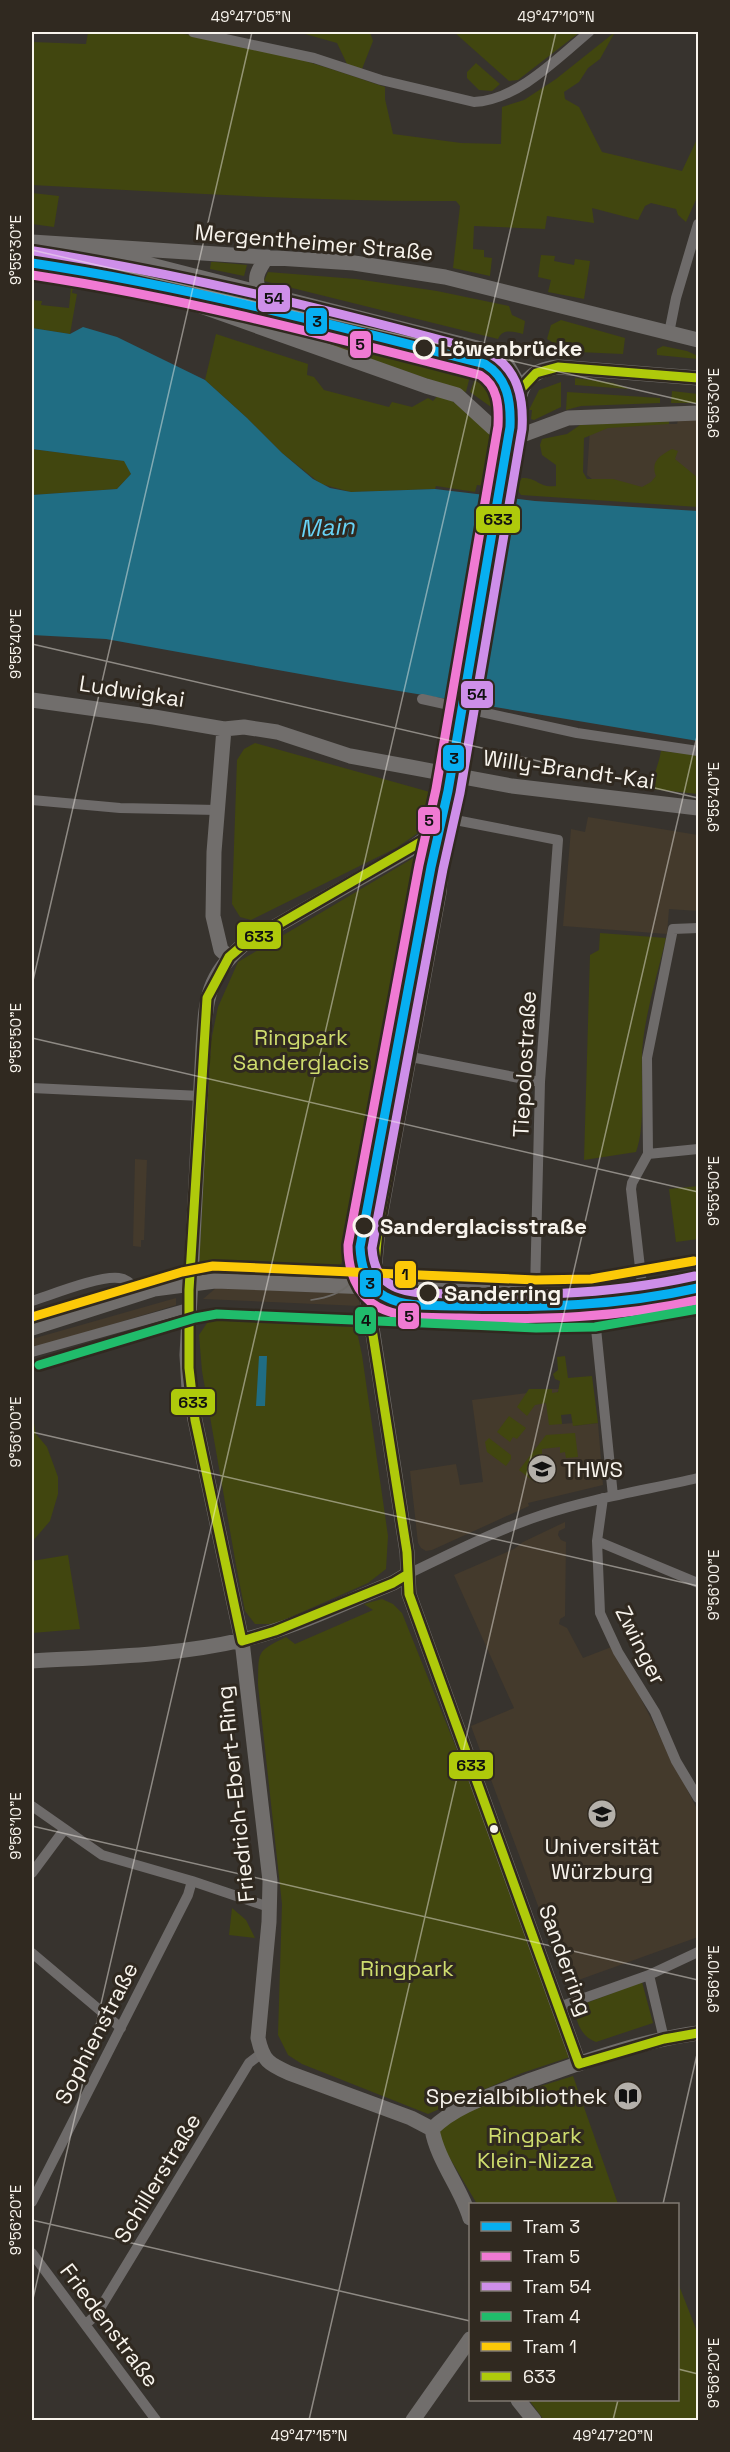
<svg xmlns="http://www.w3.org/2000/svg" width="730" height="2452" font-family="'Space Grotesk',sans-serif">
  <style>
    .built { fill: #443a2c }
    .green { fill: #41460f }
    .water { fill: #206d83; fill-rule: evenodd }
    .pier { fill: #37332e }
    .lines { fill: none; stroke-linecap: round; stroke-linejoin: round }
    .street { stroke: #6e6b6a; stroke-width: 10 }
    .secondary { stroke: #716e6c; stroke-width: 15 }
    .tram { stroke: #6d6a66; stroke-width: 1.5 }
    .secondary-bridge { stroke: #716e6c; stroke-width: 15 }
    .bus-1-casing { stroke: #302920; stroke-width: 14 }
    .bus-1 { stroke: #afca0b; stroke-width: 9 }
    .tram-1-casing { stroke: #302920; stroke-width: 14 }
    .tram-2-casing { stroke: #302920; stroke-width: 14 }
    .tram-3-casing { stroke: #302920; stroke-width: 14 }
    .tram-4-casing { stroke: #302920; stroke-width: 14 }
    .tram-5-casing { stroke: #302920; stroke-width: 14 }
    .tram-1 { stroke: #07aff1; stroke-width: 9 }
    .tram-2 { stroke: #f07ad3; stroke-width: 9 }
    .tram-3 { stroke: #ce8fe9; stroke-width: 9 }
    .tram-4 { stroke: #20bc6b; stroke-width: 9 }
    .tram-5 { stroke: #fcc908; stroke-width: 9 }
    .ticks { fill: none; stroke: #f8f4ed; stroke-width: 1.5; stroke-opacity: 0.45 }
    .stop-dot { fill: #302920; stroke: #f8f4ed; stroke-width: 3 }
    .bus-dot { fill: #f8f4ed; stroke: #302920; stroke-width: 2 }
    .labels { text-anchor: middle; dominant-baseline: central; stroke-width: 6; stroke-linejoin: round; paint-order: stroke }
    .street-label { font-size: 22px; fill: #f8f4ed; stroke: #302920 }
    .stop-label { font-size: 22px; font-weight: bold; fill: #f8f4ed; stroke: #302920; text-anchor: start }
    .park-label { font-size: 22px; fill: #cfdd6e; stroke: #302920 }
    .poi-label { font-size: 22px; fill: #f8f4ed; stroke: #302920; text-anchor: start }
    .water-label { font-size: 24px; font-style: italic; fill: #68d3f6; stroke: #302920 }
    .line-badge { stroke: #302920; stroke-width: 2 }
    .pale-badge-label { font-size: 16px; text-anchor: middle; font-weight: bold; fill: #111 }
    .neatline { fill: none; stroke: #f8f4ed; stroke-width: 2 }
    .ticks-label { font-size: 15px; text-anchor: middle; fill: #f8f4ed }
  </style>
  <rect width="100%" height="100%" fill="#37332e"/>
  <path class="built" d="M32,255l41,5 43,10 4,8 -6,5 -43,-11 -39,-5z
    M188,279l307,80 18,25 -8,17 -4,-19 -8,-9 -9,-5 -15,-1 -1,2 -15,-4v-2l-251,-62 -15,-9z
    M698,419v82l-80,-1 -31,-25 3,-47 79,-7v3h8l1,-4z
    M588,817l110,18v76l-29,-2 -2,25 -104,-8 8,-97 14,3z
    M427,863l4,4 4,11 -68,397 -4,3 -23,-1 9,-8 2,-5 12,-45z
    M135,1159l12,1 -3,80h-3v7l-8,-1z
    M698,1281v11l-104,17 -58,3 -161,-6 1,-11 8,-4 78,8 131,1z
    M216,1288l139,5 4,5 1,8 -157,-7z
    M176,1298v7l-144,44v-10z
    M529,1389h31l-3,3 5,32 11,-1v3l25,-3 5,62 -75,18 1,3 -97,44 -6,1 -5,-3 -3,-5 -8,-72 46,-7 4,21 23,-3 -11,-82 55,-7z
    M565,1522v6l-6,3 -1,4 3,5 5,2 -1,74 -5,3 -1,5 8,4 16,30 31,-12 84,165v126l-125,45h-5l-3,-4 -94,-252 43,-18 -60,-133 60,-26 9,-7z"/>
  <path class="green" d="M88,32c24,0 50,-2 74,0 75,5 153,31 223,55v12l8,35 68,9 40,1 1,-37 22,-7 32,-21 59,-47 -15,27 -12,9 -9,14 -15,10 1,7 14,8 23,45 80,19 16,-34v58l-12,27 -8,-7 -2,-6 -25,-6 -6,3 -7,14 -46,-12 2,15 -47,-7 -2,13 -71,-3 -1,23 11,1v7l8,1 -2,18 -37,-8 7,-62 -4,-5c-141,1 -283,-9 -424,-16v-143l54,2z
    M298,32h72l3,9 -11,28 -15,-5 -10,-21z
    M454,32h126l-62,48 -9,1z
    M476,63l24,21 -8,7 -13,-1 -12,-12v-6z
    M32,193l27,3 -5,31 -22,-3z
    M541,255l14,1 -1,5 20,4 1,-6 15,2 -6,38 -36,-7 3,-12 -13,-3z
    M211,262h4l32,3 -3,11 -34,-7z
    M268,272l88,7 81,12 72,15 3,9 13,6 -2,13c-10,-2 -20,-6 -25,5l-234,-58z
    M71,287h2l-1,6 5,1 -7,40 -38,-6v-28l10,1 -1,4 28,3z
    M202,301l252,62v3l13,3 1,-2 4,1 -6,24z
    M561,320l64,18 -2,16 -68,-3 -3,-9 -5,-3 4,-14z
    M216,334l92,30 -1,11 7,2 10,13 65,17 3,-5 20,5 16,-9 5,3 8,-9 57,45 -8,45 -5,4 -8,-1 -2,7 -39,-6 -1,3 -84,3 -30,-8 -39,-31 -35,-35 -42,-38z
    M663,346l24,5 11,5v3l-41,-4v-6z
    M478,371c20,5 27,15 25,35l-4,-1 -1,7 -28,-20z
    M575,378l38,5 16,6 -54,-4z
    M561,382v25l-27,13 -3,-1 1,-9h-3l10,-20z
    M672,391l26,3v9h-27z
    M567,392l93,6v5l-79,3 -15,4z
    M669,421v3l-61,4 -24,10 -1,34 4,7h26l29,8 9,-5 5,-6c-6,-15 5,-21 16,-27l6,2 -3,8 23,19v29l-177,-12 -6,-8 7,-9c17,0 16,10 34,8v-21l-14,-10 -2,-10 2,-6 25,-5 13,-9z
    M32,449l93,12 6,13 -14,15 -85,6z
    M255,743l182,51 -3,22 -6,10 -32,22 -145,72 -11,-3 -8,-13 5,-144 7,-11z
    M661,751l37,4v39l-47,-5c2,-14 8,-25 10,-38z
    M430,848l-67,371 -27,55 -4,3 -133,-11 10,-215 9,-44 20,-45z
    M600,933l66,5c-8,34 -19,69 -23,103 -4,34 4,81 -7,111l-52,8 6,-205 9,-5z
    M698,1186v53l-22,3 -7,-53z
    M215,1311l138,2 9,42 26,181 -2,33 -18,14 -93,41h-20l-10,-13 -9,-46 -34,-194 -3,-36z
    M565,1356l3,22 24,-2 6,47 -25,3 -2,-12 -10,1 1,9 -13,1 -3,-22 -11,2 -8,11 -10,-9 12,-18h23v4l6,-1 2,-11 -5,-2 -2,-5 5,-4 -1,-13z
    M32,1412l4,22 11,13 11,30v17l-8,27 -18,21 2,8h-2z
    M509,1416l17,12 -9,11 -4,-2 -3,5 -13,-10z
    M575,1433l3,24 -12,1 -1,-6 -5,1v-6l-18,2v7l-4,5 5,12 -2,1v5l-8,2 -14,-11 27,-35z
    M489,1438l22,17v4l-5,7 -19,-14 -2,-10z
    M68,1555l12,74 -48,4v-72z
    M382,1599l11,5 9,9 177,441 -57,19 -94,41 -126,-50 -14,-9 -10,-20 4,-131 -24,-219c1,-33 -3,-33 28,-48l9,7 78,-34 -9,-6z
    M232,1908l14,12 9,18 -26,-3z
    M642,1982l11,41 -57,19c-16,-6 -18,-19 -23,-34z
    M573,2076l45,128h-141l-45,-76 7,-10z
    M678,2283l20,51v86h-154l-15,-20h149z"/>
  <path class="water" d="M83,327l34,10 88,43 42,38 35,35 31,26 17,9 21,4 84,-3 100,12 163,10v230l-353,-59 -239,-43 -74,-4v-140l85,-6 14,-15 -7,-13 -92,-12v-121l38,6zM477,560l24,4 3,5 -4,3 -25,-4 -3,-5zM464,636l24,4 3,5 -5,4 -24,-5 -4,-4z
    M259,1356h8l-2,50h-9z"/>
  <path class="pier" d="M488,494l25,2 -12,68 -25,143 -24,-4 11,-62 24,4 -24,-5 13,-76 24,4 -24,-4z"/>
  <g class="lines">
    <path class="street" d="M193,32l121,26 67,22 93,22c42,-1 84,-44 115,-70
      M32,274l120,17 13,-2
      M669,333l7,-35 22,-74
      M422,699l155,34 121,18
      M32,800l88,8 97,2
      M445,818l113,22 -18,242 -5,209
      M411,1057l129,25
      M32,1088l169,8
      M648,1154l50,-5
      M642,1285l-11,-96 1,-6 16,-29 -1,-96 26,-129 25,-1
      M370,1287c54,-11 111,3 165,4 54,1 111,-4 163,-16
      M592,1289l21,207
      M32,1301c19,-6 69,-26 87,-23 10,1 15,10 23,15
      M32,1352l156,-44
      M603,1498l-6,43 3,72 18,39 37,60 21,49 22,37
      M597,1541l101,42
      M408,1574c44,-21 88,-44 134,-59 51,-17 104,-25 156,-37
      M32,1806l70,49 90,26 77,26
      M32,1873l32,-43
      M32,1953l89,75
      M649,1975l15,64
      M559,2007l90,-32 49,-23
      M32,2202l156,-307 4,-14
      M32,2253l124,167
      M86,2324l10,-9 153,-252 13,-10"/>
    <path class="secondary" d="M32,242l322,21 91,14 253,63
      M61,245l70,26 64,33 231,82 31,9 36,33 17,7h12l46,-17 130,-5
      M108,254l373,95 23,10 17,30
      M261,294c-9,-15 -3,-24 6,-37
      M515,416c5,-29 11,-46 43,-49l140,11
      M32,700l122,17 70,12 20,-2 33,5 73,24 60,11 102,19 186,22
      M224,729l-10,123 -1,64 8,34 8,7
      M450,792l-5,26 -6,75 -61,336 -4,46 -6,27 39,250 2,42 170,470
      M32,1328l122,-39 61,-8 155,6
      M32,1661c69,-4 142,-5 210,-21 52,-12 101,-37 151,-57l15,-9
      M432,2129l-21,-11 -122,-45c-20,-9 -26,-12 -31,-35l11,-116 1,-41 -28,-240 -47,-221 -6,-31 -2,-34 16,-308c3,-46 3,-70 40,-102l166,-95 31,-22 5,-10
      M432,2129c25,-25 61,-34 94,-47 56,-20 113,-41 172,-49
      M432,2129c5,31 29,59 38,89
      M518,2400l16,20
      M413,2420l57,-81"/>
    <path class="tram" d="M311,1300c38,-5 49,-21 55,-57"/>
    <path class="secondary-bridge" d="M450,792l65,-376"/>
    <g class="bus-1-casing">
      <path id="bus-1" d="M242,1641l-47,-221 -6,-52v-78l18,-292 22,-41 14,-12 188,-109 12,-14 6,-26
        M242,1641l33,-10 118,-48 15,-9
        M579,2064l-170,-470 -2,-42 -40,-255 7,-22 4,-46 61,-336 6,-75 76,-429 15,-16 22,-6 140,11
        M579,2064l85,-25 34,-6"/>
    </g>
    <use href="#bus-1" class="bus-1"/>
    <g class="tram-1-casing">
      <path id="tram-1" d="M32,263c153,23 303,62 453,101 23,14 26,38 25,63l-62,364 -17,76 -71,380c1,20 7,41 26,50 21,11 48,8 72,9 81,2 160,0 240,-18"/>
    </g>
    <g class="tram-2-casing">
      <path id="tram-2" d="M32,275c152,23 300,62 448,100 18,11 19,31 18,51l-62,363 -17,76 -71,380c0,24 8,50 30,62 25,13 54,10 81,11 81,2 160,0 239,-18"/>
    </g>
    <g class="tram-3-casing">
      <path id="tram-3" d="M34,251c154,24 305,61 455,102 29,16 35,45 33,76l-62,364 -17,76 -71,379c2,32 20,43 50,45 92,4 183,3 273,-17"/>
    </g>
    <g class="tram-4-casing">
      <path id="tram-4" d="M39,1365l156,-47 22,-4 319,14 59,-1 103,-18"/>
    </g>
    <g class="tram-5-casing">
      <path id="tram-5" d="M32,1317l150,-45 31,-6 323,14 55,-1 103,-18"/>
    </g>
    <use href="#tram-1" class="tram-1"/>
    <use href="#tram-2" class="tram-2"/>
    <use href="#tram-3" class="tram-3"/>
    <use href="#tram-4" class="tram-4"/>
    <use href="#tram-5" class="tram-5"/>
  </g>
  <path class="ticks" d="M32,250l666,154M32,644l666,154M32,985l220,-953M32,1038l666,154M32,1432l666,154M32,1826l666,154M663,2204l35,-154M32,2220l438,101M32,2303l524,-2271M678,2369l20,5M309,2420l389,-1688M613,2420l5,-20"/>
  <defs>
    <g id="university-disc" transform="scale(1.5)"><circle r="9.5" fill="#b4b0aa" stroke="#302920"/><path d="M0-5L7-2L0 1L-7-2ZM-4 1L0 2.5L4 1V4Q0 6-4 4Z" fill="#111"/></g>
    <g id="library-disc" transform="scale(1.5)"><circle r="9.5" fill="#b4b0aa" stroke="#302920"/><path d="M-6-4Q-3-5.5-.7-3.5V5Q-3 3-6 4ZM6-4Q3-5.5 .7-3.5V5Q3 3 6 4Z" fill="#111"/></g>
  </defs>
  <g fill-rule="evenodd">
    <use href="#university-disc" x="542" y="1469"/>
    <use href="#university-disc" x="602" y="1814"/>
    <use href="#library-disc" x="628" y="2096"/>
  </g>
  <g class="stop-dot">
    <circle cx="424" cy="348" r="10"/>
    <circle cx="364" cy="1226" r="10"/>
    <circle cx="428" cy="1293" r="10"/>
  </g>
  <circle class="bus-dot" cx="494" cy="1829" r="5"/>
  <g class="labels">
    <g class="street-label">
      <text transform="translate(314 242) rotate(5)">Mergentheimer Straße</text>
      <text transform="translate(132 691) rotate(9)">Ludwigkai</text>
      <text transform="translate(569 769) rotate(8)">Willy-Brandt-Kai</text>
      <text transform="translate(524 1064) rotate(-87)">Tiepolostraße</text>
      <text transform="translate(641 1645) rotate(63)">Zwinger</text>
      <text transform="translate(235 1794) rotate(-96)">Friedrich-Ebert-Ring</text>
      <text transform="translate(566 1960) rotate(70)">Sanderring</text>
      <text transform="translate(96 2033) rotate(-63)">Sophienstraße</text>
      <text transform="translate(157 2178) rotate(-59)">Schillerstraße</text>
      <text transform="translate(110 2325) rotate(53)">Friedenstraße</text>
    </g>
    <g class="stop-label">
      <text x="440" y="348">Löwenbrücke</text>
      <text x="380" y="1226">Sanderglacisstraße</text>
      <text x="444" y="1293">Sanderring</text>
    </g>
    <g class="park-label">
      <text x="301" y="1037">Ringpark<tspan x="301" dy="25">Sanderglacis</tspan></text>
      <text x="407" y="1968">Ringpark</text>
      <text x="535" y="2135">Ringpark<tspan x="535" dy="25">Klein-Nizza</tspan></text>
    </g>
    <g class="poi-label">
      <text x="563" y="1469">THWS</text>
      <text x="602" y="1846" text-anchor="middle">Universität<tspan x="602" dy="25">Würzburg</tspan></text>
      <text x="607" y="2096" text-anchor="end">Spezialbibliothek</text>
    </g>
    <g class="water-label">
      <text transform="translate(327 527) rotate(-3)">Main</text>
    </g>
  </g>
  <g class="line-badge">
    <rect x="257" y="284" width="34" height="29" rx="6" fill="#ce8fe9"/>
    <rect x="305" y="307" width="23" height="28" rx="6" fill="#07aff1"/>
    <rect x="349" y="330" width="23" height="29" rx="6" fill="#f07ad3"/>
    <rect x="475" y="505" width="46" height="29" rx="6" fill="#afca0b"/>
    <rect x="460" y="680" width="34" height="29" rx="6" fill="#ce8fe9"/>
    <rect x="442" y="744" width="23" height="28" rx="6" fill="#07aff1"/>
    <rect x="417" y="806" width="24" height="29" rx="6" fill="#f07ad3"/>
    <rect x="236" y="921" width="46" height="29" rx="6" fill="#afca0b"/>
    <rect x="394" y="1260" width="23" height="29" rx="6" fill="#fcc908"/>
    <rect x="359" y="1269" width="23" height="29" rx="6" fill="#07aff1"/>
    <rect x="397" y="1302" width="23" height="28" rx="6" fill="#f07ad3"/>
    <rect x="354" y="1306" width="23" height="29" rx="6" fill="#20bc6b"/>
    <rect x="170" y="1388" width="46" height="28" rx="6" fill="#afca0b"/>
    <rect x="448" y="1751" width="46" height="29" rx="6" fill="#afca0b"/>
  </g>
  <g class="pale-badge-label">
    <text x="274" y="304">54</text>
    <text x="317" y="327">3</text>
    <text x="360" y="350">5</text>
    <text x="498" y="525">633</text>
    <text x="477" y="700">54</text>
    <text x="454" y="764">3</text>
    <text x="429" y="826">5</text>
    <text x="259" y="942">633</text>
    <text x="405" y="1280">1</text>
    <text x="370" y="1289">3</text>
    <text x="409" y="1322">5</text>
    <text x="366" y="1326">4</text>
    <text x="193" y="1408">633</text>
    <text x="471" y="1771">633</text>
  </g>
  <rect width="730" height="2452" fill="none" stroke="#302920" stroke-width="66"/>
  <rect x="469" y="2203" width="210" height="198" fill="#302920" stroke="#807a72" stroke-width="1.5"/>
  <rect x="481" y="2222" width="30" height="9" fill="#07aff1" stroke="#807a72" stroke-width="1.5"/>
  <text x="523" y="2233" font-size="18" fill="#f8f4ed">Tram 3</text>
  <rect x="481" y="2252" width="30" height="9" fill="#f07ad3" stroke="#807a72" stroke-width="1.5"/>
  <text x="523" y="2263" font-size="18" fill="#f8f4ed">Tram 5</text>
  <rect x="481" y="2282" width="30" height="9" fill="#ce8fe9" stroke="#807a72" stroke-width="1.5"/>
  <text x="523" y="2293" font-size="18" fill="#f8f4ed">Tram 54</text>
  <rect x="481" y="2312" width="30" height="9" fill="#20bc6b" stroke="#807a72" stroke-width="1.5"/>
  <text x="523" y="2323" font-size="18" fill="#f8f4ed">Tram 4</text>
  <rect x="481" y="2342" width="30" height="9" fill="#fcc908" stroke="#807a72" stroke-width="1.5"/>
  <text x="523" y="2353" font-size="18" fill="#f8f4ed">Tram 1</text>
  <rect x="481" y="2372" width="30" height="9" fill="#afca0b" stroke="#807a72" stroke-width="1.5"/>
  <text x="523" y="2383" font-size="18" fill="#f8f4ed">633</text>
  <rect x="33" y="33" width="664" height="2386" class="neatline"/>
  <g class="ticks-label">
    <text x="251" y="22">49°47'05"N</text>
    <text x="556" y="22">49°47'10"N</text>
    <text transform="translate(16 250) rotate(-90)" y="5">9°55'30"E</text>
    <text transform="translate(714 403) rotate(-90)" y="5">9°55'30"E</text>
    <text transform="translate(16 644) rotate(-90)" y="5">9°55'40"E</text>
    <text transform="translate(714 797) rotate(-90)" y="5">9°55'40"E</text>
    <text transform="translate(16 1038) rotate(-90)" y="5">9°55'50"E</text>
    <text transform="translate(714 1191) rotate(-90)" y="5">9°55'50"E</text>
    <text transform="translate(16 1432) rotate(-90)" y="5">9°56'00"E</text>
    <text transform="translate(714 1585) rotate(-90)" y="5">9°56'00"E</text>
    <text transform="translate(16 1826) rotate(-90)" y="5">9°56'10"E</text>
    <text transform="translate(714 1979) rotate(-90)" y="5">9°56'10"E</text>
    <text transform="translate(16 2220) rotate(-90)" y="5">9°56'20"E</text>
    <text transform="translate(714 2373) rotate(-90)" y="5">9°56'20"E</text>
    <text x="309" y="2441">49°47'15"N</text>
    <text x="613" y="2441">49°47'20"N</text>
  </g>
</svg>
